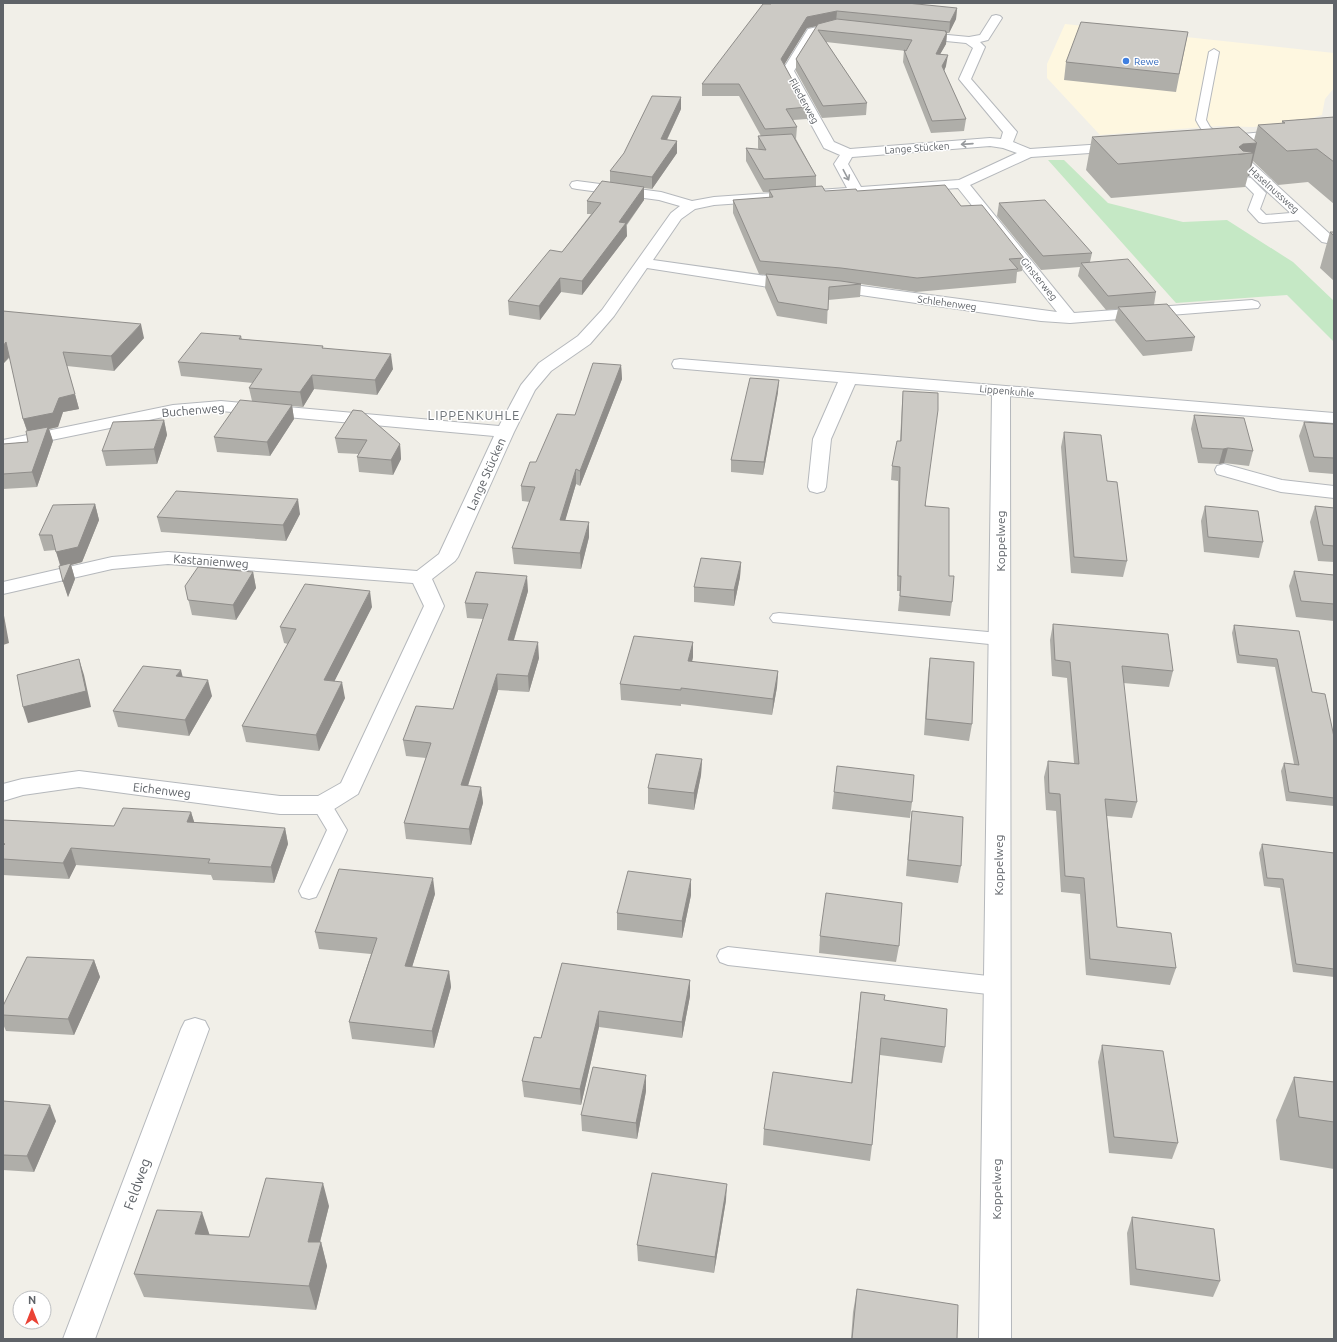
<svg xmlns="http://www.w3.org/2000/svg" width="1337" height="1342" font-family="Ubuntu,sans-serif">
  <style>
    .commercial { fill: #fef7e0 }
    .green { fill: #c5e8c5 }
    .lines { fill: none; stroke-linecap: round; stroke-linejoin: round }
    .service-casing { stroke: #b5b8bc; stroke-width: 2 }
    .minor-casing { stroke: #b5b8bc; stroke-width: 2 }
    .service { fill: #fff; fill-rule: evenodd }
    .minor { fill: #fff; fill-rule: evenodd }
    .wall { fill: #afaea9 }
    .shaded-wall { fill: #8f8d8a }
    .building { fill: #cccac5; stroke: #8f8d8a }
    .oneway { stroke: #979a9d }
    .shop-dot { fill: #3f7fe0; stroke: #fff; stroke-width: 1.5 }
    .labels { text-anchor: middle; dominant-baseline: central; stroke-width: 3; stroke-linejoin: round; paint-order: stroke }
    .far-shop-label { font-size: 10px; fill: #366cbe; stroke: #fff; text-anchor: start }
    .far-street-label { font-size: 10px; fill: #5f6368; stroke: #fff }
    .street-label { font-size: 12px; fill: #5f6368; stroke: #fff }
    .neighbourhood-label { font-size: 13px; letter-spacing: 1px; fill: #70757a; stroke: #fff }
    .near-street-label { font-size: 14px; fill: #5f6368; stroke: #fff }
  </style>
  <rect width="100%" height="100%" fill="#f1efe8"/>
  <path class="commercial" d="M1065,24l269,29v35l-9,11 -3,16 -24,7 -45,5 -34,-1 -119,9 -53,-57v-14z"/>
  <path class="green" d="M1048,160h16l44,43 75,19 44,-2 66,42 41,39v41l-47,-47 -111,8z"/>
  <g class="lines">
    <g class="service-casing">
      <path id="service" d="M1214,49l5,3 -13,68 4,7 15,13 -5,3c-11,-3 -19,-13 -24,-23l13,-68z
        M1247,177l4,1 15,15 -6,16 6,6 36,-3 4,1 2,3 -2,3 -4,1 -39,3 -4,-1 -11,-12 6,-16 -10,-10 -9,-1 -2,-2 2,-2z
        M779,613l220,20 6,2 3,4 -3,4 -6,2 -226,-23 -3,-4 3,-4z
        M322,798l7,2 18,30 -28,61 -3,6 -7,2 -7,-2 -3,-6 28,-61 -15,-25 3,-5z
        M728,947l269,30 8,3 3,6 -3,6 -8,3 -269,-30 -8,-3 -3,-6 3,-6z"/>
    </g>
    <g class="minor-casing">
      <path id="minor" d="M996,15l4,1 2,2 -14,22 -8,2 5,5 -14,32 46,53 -4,10 17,7 89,-6 5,1 2,3 -2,3 -5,1 -88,6 -61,28 104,128 178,-13 6,2 2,3 -2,3 -188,15 -29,-2 -215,-31 -2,-3 2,-3 6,-2 225,30 -99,-124 -244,17 -19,4 -14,10 -28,41 142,20 6,2 2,3 -2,3 -6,2 -20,-2 -128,-20 -33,48 -24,28 -39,27 -16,19 -21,42 -56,125 -3,4 -23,18 12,27 -86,188 -27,17 -9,3h-42l-201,-27 -56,8 -20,6v-17l19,-5 57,-8 201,25h38l23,-13 83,-177 -11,-23 -245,-19 -56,5 -109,25v-12l109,-25 56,-5 249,19 22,-17 55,-118 -273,-25 -48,4 -170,35v-10l170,-35 48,-4 278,25 22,-41 18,-22 39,-27 24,-26 69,-97 9,-7 -21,-6 -82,-11 -5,-1 -2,-3 2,-3 5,-1 84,11 31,9 22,-4 133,-9 -13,-24 6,-9 -16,-7 -42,-77 26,-42 28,-6 10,2 2,2 -2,2h-10l-20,5 -22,37 40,71 16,7 140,-11 11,1 2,-7 -44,-53 14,-31 -7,-5 -50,-5 -4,-1 -2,-2 2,-2 4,-1 53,5 11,-2 12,-19zM990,146l13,2 14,5 -58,27 -98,7 -13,-23 4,-7z
        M1334,129v8l-60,2 -53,5 -5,-1 -2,-3 2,-3 5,-1 53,-5z
        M1228,144l5,1 99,91 2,2 -2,4 -5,1 -5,-1 -99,-91 -2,-3 2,-3z
        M680,359l654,54v10l-324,-27 1,943h-32l13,-944 -137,-11 -24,55 -5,48 -2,4 -7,2 -7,-2 -2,-4 5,-48 25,-57 -164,-14 -2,-4 2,-4z
        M1224,464l58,16 52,6v12l-53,-6 -64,-18 -2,-4 2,-4z
        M195,1018l10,3 4,8 -114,310h-32l118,-310 4,-8z"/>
    </g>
    <use href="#service" class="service"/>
    <use href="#minor" class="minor"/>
  </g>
  <path class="wall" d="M771,4l186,4 -1,11 -7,14h-2l-1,11 -6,10 6,12 -2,5 22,48 -2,12 -33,2 -28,-71 1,-12 2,1 -80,-9 41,61 -1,12 -44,3 -26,-47v-12l21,-33 -10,2 -23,36 23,43v12l-14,1 4,7 -1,12 20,37v11l9,4h32l104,15 63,52 -2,13 -5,1 -1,11 -100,9 -55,-8 -1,13 -32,3 -1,24 -50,-8 -12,-28 1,-13 -7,-1 -26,-61v-13l36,-2v-6h-6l-17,-31v-13l13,2 -1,-2v-12h3l-22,-40h-37v-12z
    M1188,32l-12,60 -112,-12 2,-18z
    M681,109l-14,31 10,1v12l-25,36 -8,-1v12l-17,25v11l-45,59 -21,-3 -21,28 -31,-5 -1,-14 54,-49 29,-38h-4v-13l23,-19v-11z
    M1334,117v87l-26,-22 -30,3 -25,-24 -4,15h-1l-3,11 -134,11 -25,-28 6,-33 162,3 4,-15 24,-1v-3z
    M999,203l93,50 -2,9 66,30 -2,13 41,32 -3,14 -49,5 -28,-35 3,-12 -12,1 -28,-34 2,-9 -39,3 -44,-54z
    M1330,232h4v49l-14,-13z
    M3,311l141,27 -30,33 -47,-5 12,43 -16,3 -5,15 -9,2 4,12 -16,46 -34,2v-45l25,-2 -1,-11 -4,-12 -13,-62 -7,7z
    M241,336l1,3 82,9 69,21 -16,26 -63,-6 -11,18 -11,-1 2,13 -24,37 -53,-4 -3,-15 38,-36 -3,-13 4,-5 -72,-7 -3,-14z
    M621,365l1,14 -42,107 -4,-2 -11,36 24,17 -8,32 -67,-5 -2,-16 18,-46 -8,-1 -1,-15 54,-71z
    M903,391l23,115 23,70 3,26 -2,14 -52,-5 2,-20h-3l1,-110 -7,-1 1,-14 8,-25 2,-37z
    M778,392l-15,83 -32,-3v-12z
    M353,410l47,34 1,15 -8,16 -34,-3 -2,-15 2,-3 -21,-1 -3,-15z
    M1194,415l59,36 -4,15 -25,-3 -5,1 -21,-1 -7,-34z
    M164,420l3,15 -10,29 -51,2 -4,-15z
    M1304,422l30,2v50l-25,-2 -10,-36z
    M1064,432l43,49 20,80 -4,16 -52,-4 -10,-126z
    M95,504l4,16 -17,42 -11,3 4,14 -7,18 -5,-15 -3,-16 -4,-16 -12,1 -5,-16z
    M1205,506l58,36 -4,16 -55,-6 -3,-31z
    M1315,506l19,2v54l-16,-1 -8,-39z
    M300,514l-14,27 -125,-9 -4,-15z
    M741,562l-1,15 -6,29 -40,-4v-15z
    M1294,571l40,4v46l-38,-4 -7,-31z
    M253,572l3,16 -20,32 -44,-5 -7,-29z
    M528,591l-14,49 25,18 -10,34 -31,-2 -30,96 13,1 2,16 -12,42 -65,-6 -2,-16 22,-65 -20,-2 -3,-16 50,-31 30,-90 -16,-1 -2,-15z
    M372,607l-38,74 11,17 -26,53 -73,-9 -4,-16 46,-82 -4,-1 -4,-16z
    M1053,624l120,47 -4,16 -46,-4 14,119 -5,16 -25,-2 10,111 59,41 -6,17 -84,-10 -6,-81 -19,-2 -5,-81 -10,-1 -2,-33 4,-16 26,2 -7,-85 -15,-2 -2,-36z
    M1234,625l65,6 13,61 22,45v69l-48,-5 -5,-30 3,-8 10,1 -19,-97 -38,-4 -5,-30z
    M693,642v15l-1,5 86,9 -1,16 -5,28 -91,-11v2l-60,-6 -1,-16z
    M930,658l42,66 -3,17 -45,-6 4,-61z
    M212,696l-23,40 -71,-9 -5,-16z
    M702,759l-1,16 -7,35 -46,-6v-16z
    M834,792l78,10 -2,16 -78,-9z
    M912,811l49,55 -3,17 -52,-7 4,-48z
    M191,812l3,10 91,6 3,16 -14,39 -61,-3 -2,-5 -135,-10 -7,14 -66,-4v-55l111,6z
    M1262,844l72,9v124l-41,-5 -13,-84 -16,-2 -5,-33z
    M435,894l-23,73 37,4 2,16 -17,61 -82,-9 -3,-17 22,-68 -52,-5 -4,-17z
    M691,895l-9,43 -65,-8v-17z
    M820,936l79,10 -3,16 -77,-9z
    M94,960l6,17 -26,58 -68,-4 -3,-7v-18z
    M562,963l128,17v16l-8,42 -83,-11 -18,78 -57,-8 -2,-16 19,-43z
    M861,992l23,8 61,47 -3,16 -62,-8 -8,90 -2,16 -107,-16 1,-16 87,-46z
    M1102,1045l76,98 -6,16 -63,-6 -11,-91z
    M1294,1077l40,5v87l-54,-9 -4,-40z
    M646,1091l-9,48 -55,-8 -1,-16z
    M3,1101l53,20 -22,51 -31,-2z
    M726,1200l-12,73 -76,-12 -1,-16z
    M329,1206l-9,36h1l6,24 -11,44 -172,-13 -10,-23 75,-39 40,2z
    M1132,1217l88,64 -7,16 -83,-12 -3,-52z
    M857,1289l100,50h-106l2,-27z"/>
  <path class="shaded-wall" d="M957,8l-1,11 -7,14 1,-11z
    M837,11l-1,11 -29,6 -26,42v-11l26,-42z
    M946,31l-1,5 2,-4 -1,12 -12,21 2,-11z
    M948,55l-2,11 -5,12 1,-12z
    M681,97v12l-20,43v-13z
    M677,141v12l-25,36v-12z
    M1257,143l-8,33h-1l5,-23 -15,2 1,-8 4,-3z
    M644,187v13l-18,25 1,11 -45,59v-14l37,-59z
    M560,278l1,14 -21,28 -1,-14z
    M141,324l3,14 -30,33 -3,-15z
    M6,342l4,14 -7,8v-18z
    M391,354l2,15 -16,26 -2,-15z
    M621,365l1,14 -42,107v-15z
    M312,375l2,14 -11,18 -3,-15z
    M779,380l-1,12 -15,83 1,-13z
    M75,394l4,15 -16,3 -5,15 -9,2 4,12 -16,46 -5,-15 -4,-39 -5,-14 36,-21z
    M292,405l2,14 -24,37 -3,-14z
    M164,420l3,15 -10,29 -3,-15z
    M400,444l1,15 -8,16 -2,-15z
    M1228,448l-4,15 -5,1 4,-15z
    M576,469v15l-15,51 -1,-15z
    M298,499l2,15 -14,27 -3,-16z
    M95,504l4,16 -17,42 -11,3 4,14 -7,18 -5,-15 -2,-15 -5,-15z
    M589,522v15l-8,32 -1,-16z
    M741,562l-1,15 -6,29v-16z
    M253,572l3,16 -20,32 -3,-15z
    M527,576l1,15 -19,65 -1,-16z
    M370,591l2,16 -45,89 -3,-16z
    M3,610l6,33 -6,2z
    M538,642l1,16 -10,34 -1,-16z
    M693,642v15l-5,20v-16z
    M79,659l5,16 7,32 -63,16 -5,-16z
    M181,670l4,16 -9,-10z
    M778,671l-1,16 -5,28 1,-16z
    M497,674l1,16 -35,111 -2,-16z
    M208,680l4,16 -23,40 -4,-16z
    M342,682l3,16 -26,53 -3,-16z
    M702,759l-1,16 -7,35v-17z
    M481,787l2,16 -12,42 -2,-16z
    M191,812l5,16 -9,-6z
    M285,828l3,16 -14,39 -3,-16z
    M71,848l5,17 -7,14 -6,-16z
    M433,878l2,16 -28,89 -2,-17z
    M691,879v16l-9,43v-17z
    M94,960l6,17 -26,58 -6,-16z
    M449,971l2,16 -17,61 -2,-17z
    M690,980v16l-8,42v-16z
    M599,1011v16l-18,78 -1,-16z
    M646,1075v16l-9,48 -1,-16z
    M50,1105l6,16 -22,51 -7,-16z
    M323,1183l6,23 -15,59 -6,-23z
    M727,1184l-1,16 -12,73 1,-16z
    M202,1212l8,24 -15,-2z
    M321,1242l6,24 -11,44 -7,-24z"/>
  <path class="building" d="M772,3h135l50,5 -7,14 -113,-11 -30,6 -26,42 26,48 -21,2 11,18 -32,2 -26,-45h-37l61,-80h8z
    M837,19l109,12 -1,1h2l-11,22 12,1 -6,11 24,53 -34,2 -28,-71 2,1 6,-11 -94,-10 49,73 -44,3 -27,-47 22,-35z
    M1081,22l107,10 -9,42 -113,-12z
    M652,96l29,1 -20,42 16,2 -25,36 -42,-6 14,-18z
    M1334,117v45l-17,-13 -30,2 -29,-26 27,-2 -3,-2z
    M1239,127l18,16 -14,1 -4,3 4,4 8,1 2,1 -135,11 -26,-27z
    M792,134l24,42 -52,3 -18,-31 20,2 -8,-14z
    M602,181l42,6 -25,35 7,1 -44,58 -22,-3 -21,28 -31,-5 42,-51 12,2 39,-49 -14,-2z
    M945,185l16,21 21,-1 42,53 -15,1 9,10 -101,9 -76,-10 -81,-7 -27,-61 40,-3 -4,-7 53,-4 3,5 31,-2 1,2z
    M1045,200l47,53 -49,3 -44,-53z
    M1330,232h4v4z
    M1128,259l28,33 -48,4 -27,-33z
    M766,274l75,7 20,3 -32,3 -1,23 -50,-8z
    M1167,304l28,33 -49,4 -28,-34z
    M3,311l138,13 -30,32 -48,-4 12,42 -16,4 -6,15 -30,6 -17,-77 -3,4z
    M201,333l40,3 -2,3 84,7 -1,2 69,6 -16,26 -63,-5 -12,17 -51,-4 13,-19 -84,-7z
    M593,363l28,2 -41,106 -4,-2 -16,51 29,2 -9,31 -68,-5 23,-61 -14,-1 9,-24h6l21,-48 18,1z
    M750,378l29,2 -15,82 -33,-2z
    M903,391l35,2v17l-13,96 24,2v68h5l-2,26 -52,-6 1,-20h-3l2,-109 -8,-1 5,-25h4z
    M240,400l52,5 -25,37 -53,-5z
    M353,410l9,1 38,33 -9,16 -34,-3 10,-17 -32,-2z
    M1194,415l50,3 9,33 -25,-3 -5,1 -21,-1z
    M164,420l-10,29 -52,2 11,-29z
    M1304,422l30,2v34l-20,-1z
    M48,427l-16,45 -29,2v-30l25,-2 -2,-11z
    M1064,432l37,3 6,46 10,1 10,79 -53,-4z
    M176,491l122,8 -15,26 -126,-8z
    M95,504l-17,43 -22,5 -4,-17h-13l14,-30z
    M1205,506l53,5 5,31 -55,-5z
    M1315,506l19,2v38l-11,-1z
    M701,558l40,4 -7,28 -40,-3z
    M71,563l-8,19 -4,-16z
    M198,567l55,5 -20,33 -45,-5 -3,-14z
    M1294,571l40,4v29l-33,-3z
    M476,572l51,4 -19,64 30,2 -10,34 -31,-2 -36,111 20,2 -12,42 -65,-6 27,-80 -28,-3 13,-34 37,3 35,-105 -23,-1z
    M305,584l65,7 -46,89 18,2 -26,53 -74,-9 54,-97 -16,-2z
    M1053,624l115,10 5,37 -51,-5 15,136 -32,-3 12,128 54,6 5,35 -86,-9 -6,-81 -19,-2 -5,-82 -11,-1 -1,-32 31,3 -9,-102 -15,-2z
    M1234,625l65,6 13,61 13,2 9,43v61l-45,-6 -5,-29 15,2 -22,-106 -38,-4z
    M634,636l59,6 -5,19 90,10 -5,28 -92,-11v2l-61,-6z
    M930,658l44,4 -2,62 -46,-5z
    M79,659l7,32 -63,16 -6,-32z
    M143,666l38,4 -5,6 32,4 -23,40 -72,-9z
    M656,754l46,5 -8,34 -46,-5z
    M837,766l77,9 -2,27 -78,-10z
    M123,808l68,4 -4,10 98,6 -14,39 -63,-4 2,-4 -139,-11 -8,15 -60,-4v-13l2,-2 -2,-1v-23l111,6z
    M912,811l51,6 -2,49 -53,-6z
    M1262,844l72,9v116l-38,-5 -13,-85 -16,-1z
    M339,869l94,9 -28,88 44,5 -17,60 -83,-9 28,-84 -62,-6z
    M628,871l63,8 -9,42 -65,-8z
    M826,893l76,10 -3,43 -79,-10z
    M27,957l67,3 -26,59 -65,-4v-9z
    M562,963l128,17 -8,42 -83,-11 -19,78 -58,-8 12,-44 7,1z
    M861,992l24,3 -1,5 63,9 -2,38 -64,-9 -9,107 -108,-16 9,-57 79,11z
    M1102,1045l61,6 15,92 -64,-6z
    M593,1067l53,8 -10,48 -55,-8z
    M1294,1077l40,5v40l-35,-5z
    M3,1101l47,4 -23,51 -24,-1z
    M652,1173l75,11 -12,73 -78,-12z
    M266,1178l57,5 -15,59h13l-12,44 -175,-12 23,-64 45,2 -7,22 54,3z
    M1132,1217l82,12 6,52 -84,-12z
    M857,1289l101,16 -1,34h-105z"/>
  <defs><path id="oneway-shaft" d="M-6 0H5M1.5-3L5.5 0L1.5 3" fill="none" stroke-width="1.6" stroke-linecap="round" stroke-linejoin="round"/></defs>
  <g class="oneway">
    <use href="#oneway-shaft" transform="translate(967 144) rotate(176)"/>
    <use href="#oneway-shaft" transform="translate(846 175) rotate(62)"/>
  </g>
  <circle class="shop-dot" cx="1126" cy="61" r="4"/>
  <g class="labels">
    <g class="far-shop-label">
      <text x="1134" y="61">Rewe</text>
    </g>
    <g class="far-street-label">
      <text transform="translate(804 101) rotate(61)">Fliederweg</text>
      <text transform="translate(917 148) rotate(-4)">Lange Stücken</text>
      <text transform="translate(1274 190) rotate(42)">Haselnussweg</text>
      <text transform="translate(1039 279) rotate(51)">Ginsterweg</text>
      <text transform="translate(947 303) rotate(8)">Schlehenweg</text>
      <text transform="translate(1007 391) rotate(5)">Lippenkuhle</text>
    </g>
    <g class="street-label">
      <text transform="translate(193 410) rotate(-5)">Buchenweg</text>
      <text transform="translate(486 474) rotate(-66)">Lange Stücken</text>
      <text transform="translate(1000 541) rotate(-90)">Koppelweg</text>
      <text transform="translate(211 561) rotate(4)">Kastanienweg</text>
      <text transform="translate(162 790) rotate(7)">Eichenweg</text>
      <text transform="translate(998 865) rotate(-90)">Koppelweg</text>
      <text transform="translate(996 1189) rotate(-90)">Koppelweg</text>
    </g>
    <g class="neighbourhood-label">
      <text x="474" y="415">LIPPENKUHLE</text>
    </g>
    <g class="near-street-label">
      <text transform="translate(137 1184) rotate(-70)">Feldweg</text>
    </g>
  </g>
  <rect width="1337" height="1342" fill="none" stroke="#5f6368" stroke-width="8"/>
  <g transform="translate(32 1310)"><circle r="19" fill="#ffffff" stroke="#bfc1c3"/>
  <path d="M0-3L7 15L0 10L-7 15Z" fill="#ea4335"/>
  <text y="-6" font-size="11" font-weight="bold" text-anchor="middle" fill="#5f6368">N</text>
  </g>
</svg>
